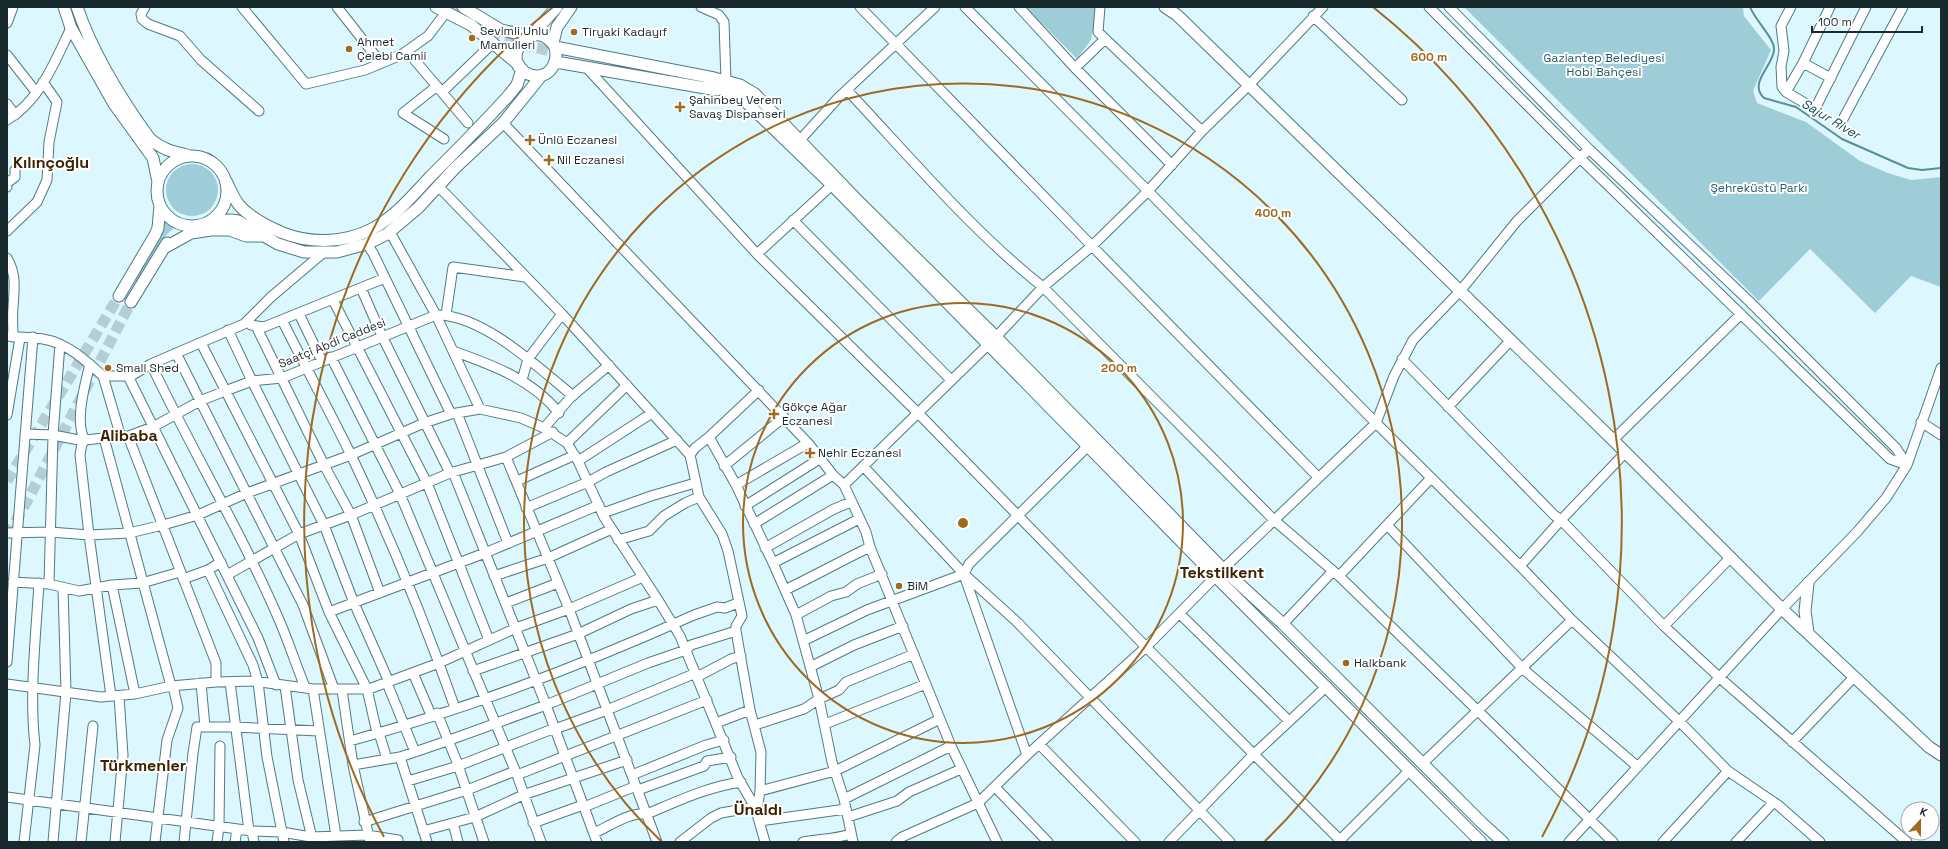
<svg xmlns="http://www.w3.org/2000/svg" width="1948" height="849" font-family="'Space Grotesk',sans-serif">
  <style>
    .green { fill: #9fcdd7 }
    .lines { fill: none; stroke-linecap: round; stroke-linejoin: round }
    .stream { stroke: #578e99; stroke-width: 2 }
    .major-tunnel { stroke: #b5ced4; stroke-width: 11; stroke-dasharray: 11 5.5; stroke-linecap: butt }
    .minor-casing { stroke: #507a83; stroke-width: 11 }
    .major-casing { stroke: #507a83; stroke-width: 13 }
    .minor { stroke: #fff; stroke-width: 9 }
    .major { stroke: #fff; stroke-width: 11 }
    .ring { fill: none; stroke: #9d6a20; stroke-width: 2 }
    .poi-dot { fill: #9d6a20; stroke: #fff; stroke-width: 1.5 }
    .labels { text-anchor: middle; dominant-baseline: central; stroke-width: 4; stroke-linejoin: round; paint-order: stroke }
    .poi-label { font-size: 12px; fill: #192a2e; stroke: #fff; text-anchor: start }
    .park-label { font-size: 12px; fill: #225d67; stroke: #fff }
    .street-label { font-size: 12px; fill: #192a2e; stroke: #fff }
    .water-label { font-size: 13px; font-style: italic; fill: #12505a; stroke: #fff }
    .district-label { font-size: 16px; font-weight: bold; fill: #3b2300; stroke: #fff }
    .centre { fill: #9d6a20; stroke: #fff; stroke-width: 2 }
    .ring-label { font-size: 12px; text-anchor: middle; font-weight: bold; fill: #9d6a20; stroke: #fff; stroke-width: 4; stroke-linejoin: round; paint-order: stroke }
  </style>
  <rect width="100%" height="100%" fill="#dcf7fd"/>
  <path class="green" d="M1026,7h72l-7,33 -14,19z
    M1464,7h279l1,9 27,34 -18,41 4,12 49,19 54,39 28,12 23,7 30,-3v110l-30,-11 -36,37 -65,-64 -51,52z
    M166 190a26 26 0 1 1 52 0a26 26 0 1 1-52 0Z
    M165,220l11,6 -9,8 -30,48 -3,-2 29,-48z"/>
  <g class="lines">
    <path class="stream" d="M1750,7c5,13 25,32 24,43 -1,16 -26,33 -10,48l32,9 46,32 66,29 14,2 19,-2"/>
    <path class="major-tunnel" d="M452,7l20,10
      M491,30l38,16 35,8
      M7,481l112,-185
      M7,536l19,-33 105,-201"/>
    <g class="minor-casing">
      <path id="minor" d="M145,7l-4,7 1,5 6,5 32,12 21,24 58,51
        M242,7l64,77 59,-14 36,-15 27,-19 19,-25
        M337,7l44,56
        M701,7l18,8 5,7 2,59
        M860,7l232,239 56,-55 54,-60 48,-47 73,-77
        M1019,7l56,61 97,97
        M1100,7l-2,25 104,99
        M1429,7l151,151 310,301 17,6
        M1449,7l140,142 161,153 146,146 11,17
        M1791,7l-10,19 3,25 -3,16 1,20 4,5 29,17 51,-102
        M1313,16l89,84
        M7,23l6,-16
        M407,51l61,72
        M7,55l29,37
        M1803,63l28,15
        M586,67l171,187 161,159 228,234 196,195
        M1075,68l29,-28
        M437,86l-34,27 41,26
        M847,90c62,66 126,142 196,197l231,233 65,56 274,266
        M442,92l50,-48
        M1786,92l17,-29 27,-56
        M7,104l8,11
        M7,120c33,-19 48,-59 64,-92
        M1842,121l61,-114
        M503,123l305,320 25,32 11,10 22,47 4,15 81,199 46,96
        M800,140l38,-42 97,-91
        M1589,149l-72,72 -56,69 -48,50 -19,36 -18,47 144,143 41,-46 103,106 56,52 187,164
        M438,186l124,128 128,141 9,42 23,37 6,17 14,65 -6,10v5l14,79 11,42 -1,39 -2,13 -3,3 -34,6 -10,5 -31,24
        M7,187v-4l8,-6v-7
        M793,220l158,160
        M7,231l30,-29 10,-22 2,-38 8,-40 -14,-20
        M390,232l46,83 44,94
        M367,244l6,9 78,161
        M757,254l75,-69
        M7,258c10,17 7,31 6,50 -1,9 0,19 0,29
        M361,288l21,48 68,137
        M333,300l94,183 62,157
        M299,314l23,47
        M446,315l7,-48 72,10
        M282,320c23,46 47,90 69,135 39,82 74,167 104,253
        M251,325l13,2 121,-49
        M256,326l68,139 27,50 29,78
        M228,330l24,51 72,144 30,78 35,79
        M7,336c9,1 17,1 25,2 30,0 51,20 71,38h28l20,-12 93,-40 27,-27 53,-45
        M201,343l98,191 30,78 38,77 10,44
        M453,351c39,14 79,28 106,62
        M176,353l127,252 31,84
        M331,357l69,137 117,281 24,67
        M1402,359l152,156 7,5 65,-68
        M151,364c41,87 91,169 129,258 9,21 16,43 25,65
        M103,376l17,58
        M128,376l130,262 18,47
        M522,380l6,-21 34,-45
        M1448,407l63,-67
        M457,413l51,130
        M7,415l13,-77
        M1921,422l20,13
        M544,428l27,-31 38,-32
        M25,434l28,1 26,5
        M128,436l88,227v19
        M709,437l27,48 37,78 23,52 23,84 13,63 12,37 9,43
        M104,438l67,248
        M85,440l19,-2 16,-4 6,3 27,-10 47,-26 25,-10 27,-10 30,-3 154,-63c46,-1 102,52 137,81
        M1613,440l128,-126
        M82,443l-2,12 9,80 22,161
        M83,443l2,-3c-11,-17 0,-56 5,-76
        M567,443l60,-58
        M690,455l5,-7 14,-11 50,-47
        M506,457l63,152 88,233
        M578,461l74,-48
        M724,466l60,-49
        M863,466l101,108 53,48 213,220
        M453,472l93,233 51,137
        M517,481l58,-26
        M736,485l72,-42
        M844,485l152,-148 47,-50 49,-41 226,231
        M745,506l76,-48
        M526,508l62,-26 18,-10 71,-32
        M603,513l48,-17 44,-13
        M754,524l79,-49
        M1388,526l135,143 115,98
        M7,533l43,-1 39,3 40,-2 34,-8 35,-10 49,-22 104,-38 73,-32 27,-9 29,-5 41,9 23,10 23,15 11,18 26,56 54,83 22,36 58,142 17,29 10,35
        M618,540l31,-9 15,-15 21,-13 14,-6
        M765,548l69,-39 17,-7
        M773,563l86,-44
        M1520,566l52,54 108,102 48,49 50,34 42,37
        M208,570l45,95 5,17 9,75 17,85
        M227,575l72,-41 52,-19 99,-42 56,-16 47,-25
        M964,575l63,180
        M494,576l54,-18 64,-29
        M1339,576l92,-98
        M183,579l25,-9 13,-8
        M13,582l36,2 30,7 33,-6 30,-2 38,-11
        M49,584l4,-149 7,-91
        M112,585l23,109
        M785,590c29,-14 56,-29 85,-43
        M506,603l52,-20
        M329,612l156,-59 114,-48
        M1180,614l109,107
        M796,615l35,-19 15,-4 11,-8 25,-10
        M1283,624l50,-53
        M1664,626l67,-69
        M803,641l64,-31 97,-36 5,-10 119,-118
        M7,662l26,-325
        M810,667l44,-22 49,-19
        M473,671l105,-37 53,-25 27,-9
        M413,673l18,42
        M697,677l34,-18 10,-3
        M230,682l19,149
        M201,683l4,44
        M387,683l28,69
        M7,684l94,13 34,-3 36,-8 45,-4 37,-1 60,8h56l70,-26 77,-35 53,-19 74,-32
        M285,686l13,94 15,62
        M313,689l23,147
        M342,690l11,75 17,77
        M437,713l20,49 27,80
        M716,723l34,-13
        M825,724l101,-40
        M755,725l49,-16 15,-10 20,-9 7,-8 68,-28
        M555,729l52,-19 89,-37
        M379,733l8,26
        M350,741c117,-32 233,-76 344,-126l23,-8 8,1 13,-5
        M1792,742l62,-65
        M1040,745l95,97
        M400,757l27,85
        M1423,763l149,-143
        M353,765l47,-8 47,-16 99,-36 102,-42 38,-13 5,-5 45,-14
        M517,775l190,-75
        M632,775l74,-30 18,-5
        M408,781l50,-15 97,-38
        M995,787l53,55
        M638,790l66,-24 3,-5 24,-4
        M760,791l75,-20 105,-52
        M7,797l245,34 30,1 29,5 56,-2 31,5v2
        M844,799l107,-53
        M584,807l52,-21
        M848,817l49,-16 12,-9 52,-23
        M760,821l86,-12
        M364,822l103,-32 48,-19
        M453,823l5,19
        M533,823l50,-18
        M252,831l2,11
        M423,831l52,-14 48,-22 104,-35
        M594,833c16,-7 35,-21 53,-19 31,-13 60,-27 94,-32
        M24,842l11,-97c-6,-50 1,-111 4,-162
        M53,842l13,-150 -3,-104
        M81,842l12,-116
        M115,842l8,-87 -4,-59
        M155,842l12,-102 11,-32 -5,-22
        M184,842l9,-89 4,-26h38l84,4
        M217,842l2,-16 1,-80
        M235,842l2,-13
        M803,842c17,-3 32,-3 48,-8
        M896,842l6,-5 76,-34 49,-48 119,-108 77,-78 153,-146 -228,-232 -183,-184
        M1169,842l84,-87 74,-69
        M1338,842l72,-72
        M1569,842l213,-233 75,-77 29,-34 21,-33 34,-97
        M1663,842l65,-71
        M1736,842l37,-39"/>
    </g>
    <g class="major-casing">
      <path id="major" d="M64,7l7,21 43,76 39,54 5,24
        M77,7c16,47 44,92 73,132 12,10 22,13 37,16
        M436,7l35,18 48,40
        M463,7l38,23 28,6
        M1165,7l12,8 436,425 169,169 147,138 12,8
        M531,36l26,-29
        M553,43l4,-16 14,-20
        M555,47c4,16 -6,33 -24,28 -36,-11 2,-64 24,-28l159,31 26,7 15,9 105,109 136,134 227,232 60,55 199,199 21,19
        M556,62l161,28
        M709,83l28,12 9,7 86,83 384,392 265,265
        M157 191a35 35 0 1 1 70 0a35 35 0 1 1-70 0Z
        M226,181c4,8 8,18 13,24 10,12 30,22 44,28 28,11 62,10 89,-4 23,-12 41,-34 59,-53 26,-26 53,-53 78,-81l8,-10 5,-16
        M210,221l21,-1 7,1 40,23 26,8h33l30,-8 20,-10 31,-26 37,-40 48,-45 39,-48
        M164,248l27,-15 20,-3h19l16,6h18
        M119,296l36,-61 3,-7 2,-23
        M131,302l36,-59
        M1808,633l-3,-22 3,-28"/>
    </g>
    <use href="#minor" class="minor"/>
    <use href="#major" class="major"/>
  </g>
  <g class="ring">
    <circle cx="963" cy="523" r="220"/>
    <path d="M661 841A439 439 0 1 1 1265 841"/>
    <path d="M384 837A659 659 0 0 1 553 7M1373 7A659 659 0 0 1 1542 837"/>
  </g>
  <g class="poi-dot">
    <circle cx="574" cy="32" r="4"/>
    <circle cx="472" cy="38" r="4"/>
    <circle cx="349" cy="49" r="4"/>
    <path d="M678 101h4v4h4v4h-4v4h-4v-4h-4v-4h4z"/>
    <path d="M528 134h4v4h4v4h-4v4h-4v-4h-4v-4h4z"/>
    <path d="M547 154h4v4h4v4h-4v4h-4v-4h-4v-4h4z"/>
    <circle cx="108" cy="368" r="4"/>
    <path d="M772 408h4v4h4v4h-4v4h-4v-4h-4v-4h4z"/>
    <path d="M808 447h4v4h4v4h-4v4h-4v-4h-4v-4h4z"/>
    <circle cx="899" cy="586" r="4"/>
    <circle cx="1346" cy="663" r="4"/>
  </g>
  <g class="labels">
    <g class="poi-label">
      <text x="480" y="31">Sevimli Unlu<tspan x="480" dy="14">Mamulleri</tspan></text>
      <text x="582" y="32">Tiryaki Kadayıf</text>
      <text x="357" y="42">Ahmet<tspan x="357" dy="14">Çelebi Camii</tspan></text>
      <text x="689" y="100">Şahinbey Verem<tspan x="689" dy="14">Savaş Dispanseri</tspan></text>
      <text x="538" y="140">Ünlü Eczanesi</text>
      <text x="557" y="160">Nil Eczanesi</text>
      <text x="116" y="368">Small Shed</text>
      <text x="782" y="407">Gökçe Ağar<tspan x="782" dy="14">Eczanesi</tspan></text>
      <text x="818" y="453">Nehir Eczanesi</text>
      <text x="907" y="586">BiM</text>
      <text x="1354" y="663">Halkbank</text>
    </g>
    <g class="park-label">
      <text x="1604" y="58">Gaziantep Belediyesi<tspan x="1604" dy="14">Hobi Bahçesi</tspan></text>
      <text x="1759" y="188">Şehreküstü Parkı</text>
    </g>
    <g class="street-label">
      <text transform="translate(332 343) rotate(-22)">Saatçi Abdi Caddesi</text>
    </g>
    <g class="water-label">
      <text transform="translate(1831 119) rotate(31)">Sajur River</text>
    </g>
    <g class="district-label">
      <text x="51" y="162">Kılınçoğlu</text>
      <text x="129" y="435">Alibaba</text>
      <text x="1222" y="572">Tekstilkent</text>
      <text x="143" y="765">Türkmenler</text>
      <text x="758" y="809">Ünaldı</text>
    </g>
  </g>
  <circle cx="963" cy="523" r="6" class="centre"/>
  <g class="ring-label">
    <text x="1429" y="61">600 m</text>
    <text x="1273" y="217">400 m</text>
    <text x="1119" y="372">200 m</text>
  </g>
  <rect width="1948" height="849" fill="none" stroke="#192a2e" stroke-width="16"/>
  <g transform="translate(1920 821) rotate(22)"><circle r="19" fill="#ffffff" stroke="#a3aaab"/>
  <path d="M0-3L7 15L0 10L-7 15Z" fill="#9d6a20"/>
  <text y="-6" font-size="11" font-weight="bold" text-anchor="middle" fill="#192a2e">K</text>
  </g>
  <path d="M1812 26v6h110v-6" fill="none" stroke="#192a2e" stroke-width="2"/>
  <text x="1818" y="26" font-size="12" fill="#192a2e" stroke="#ffffff" stroke-width="3" paint-order="stroke">100 m</text>
</svg>
